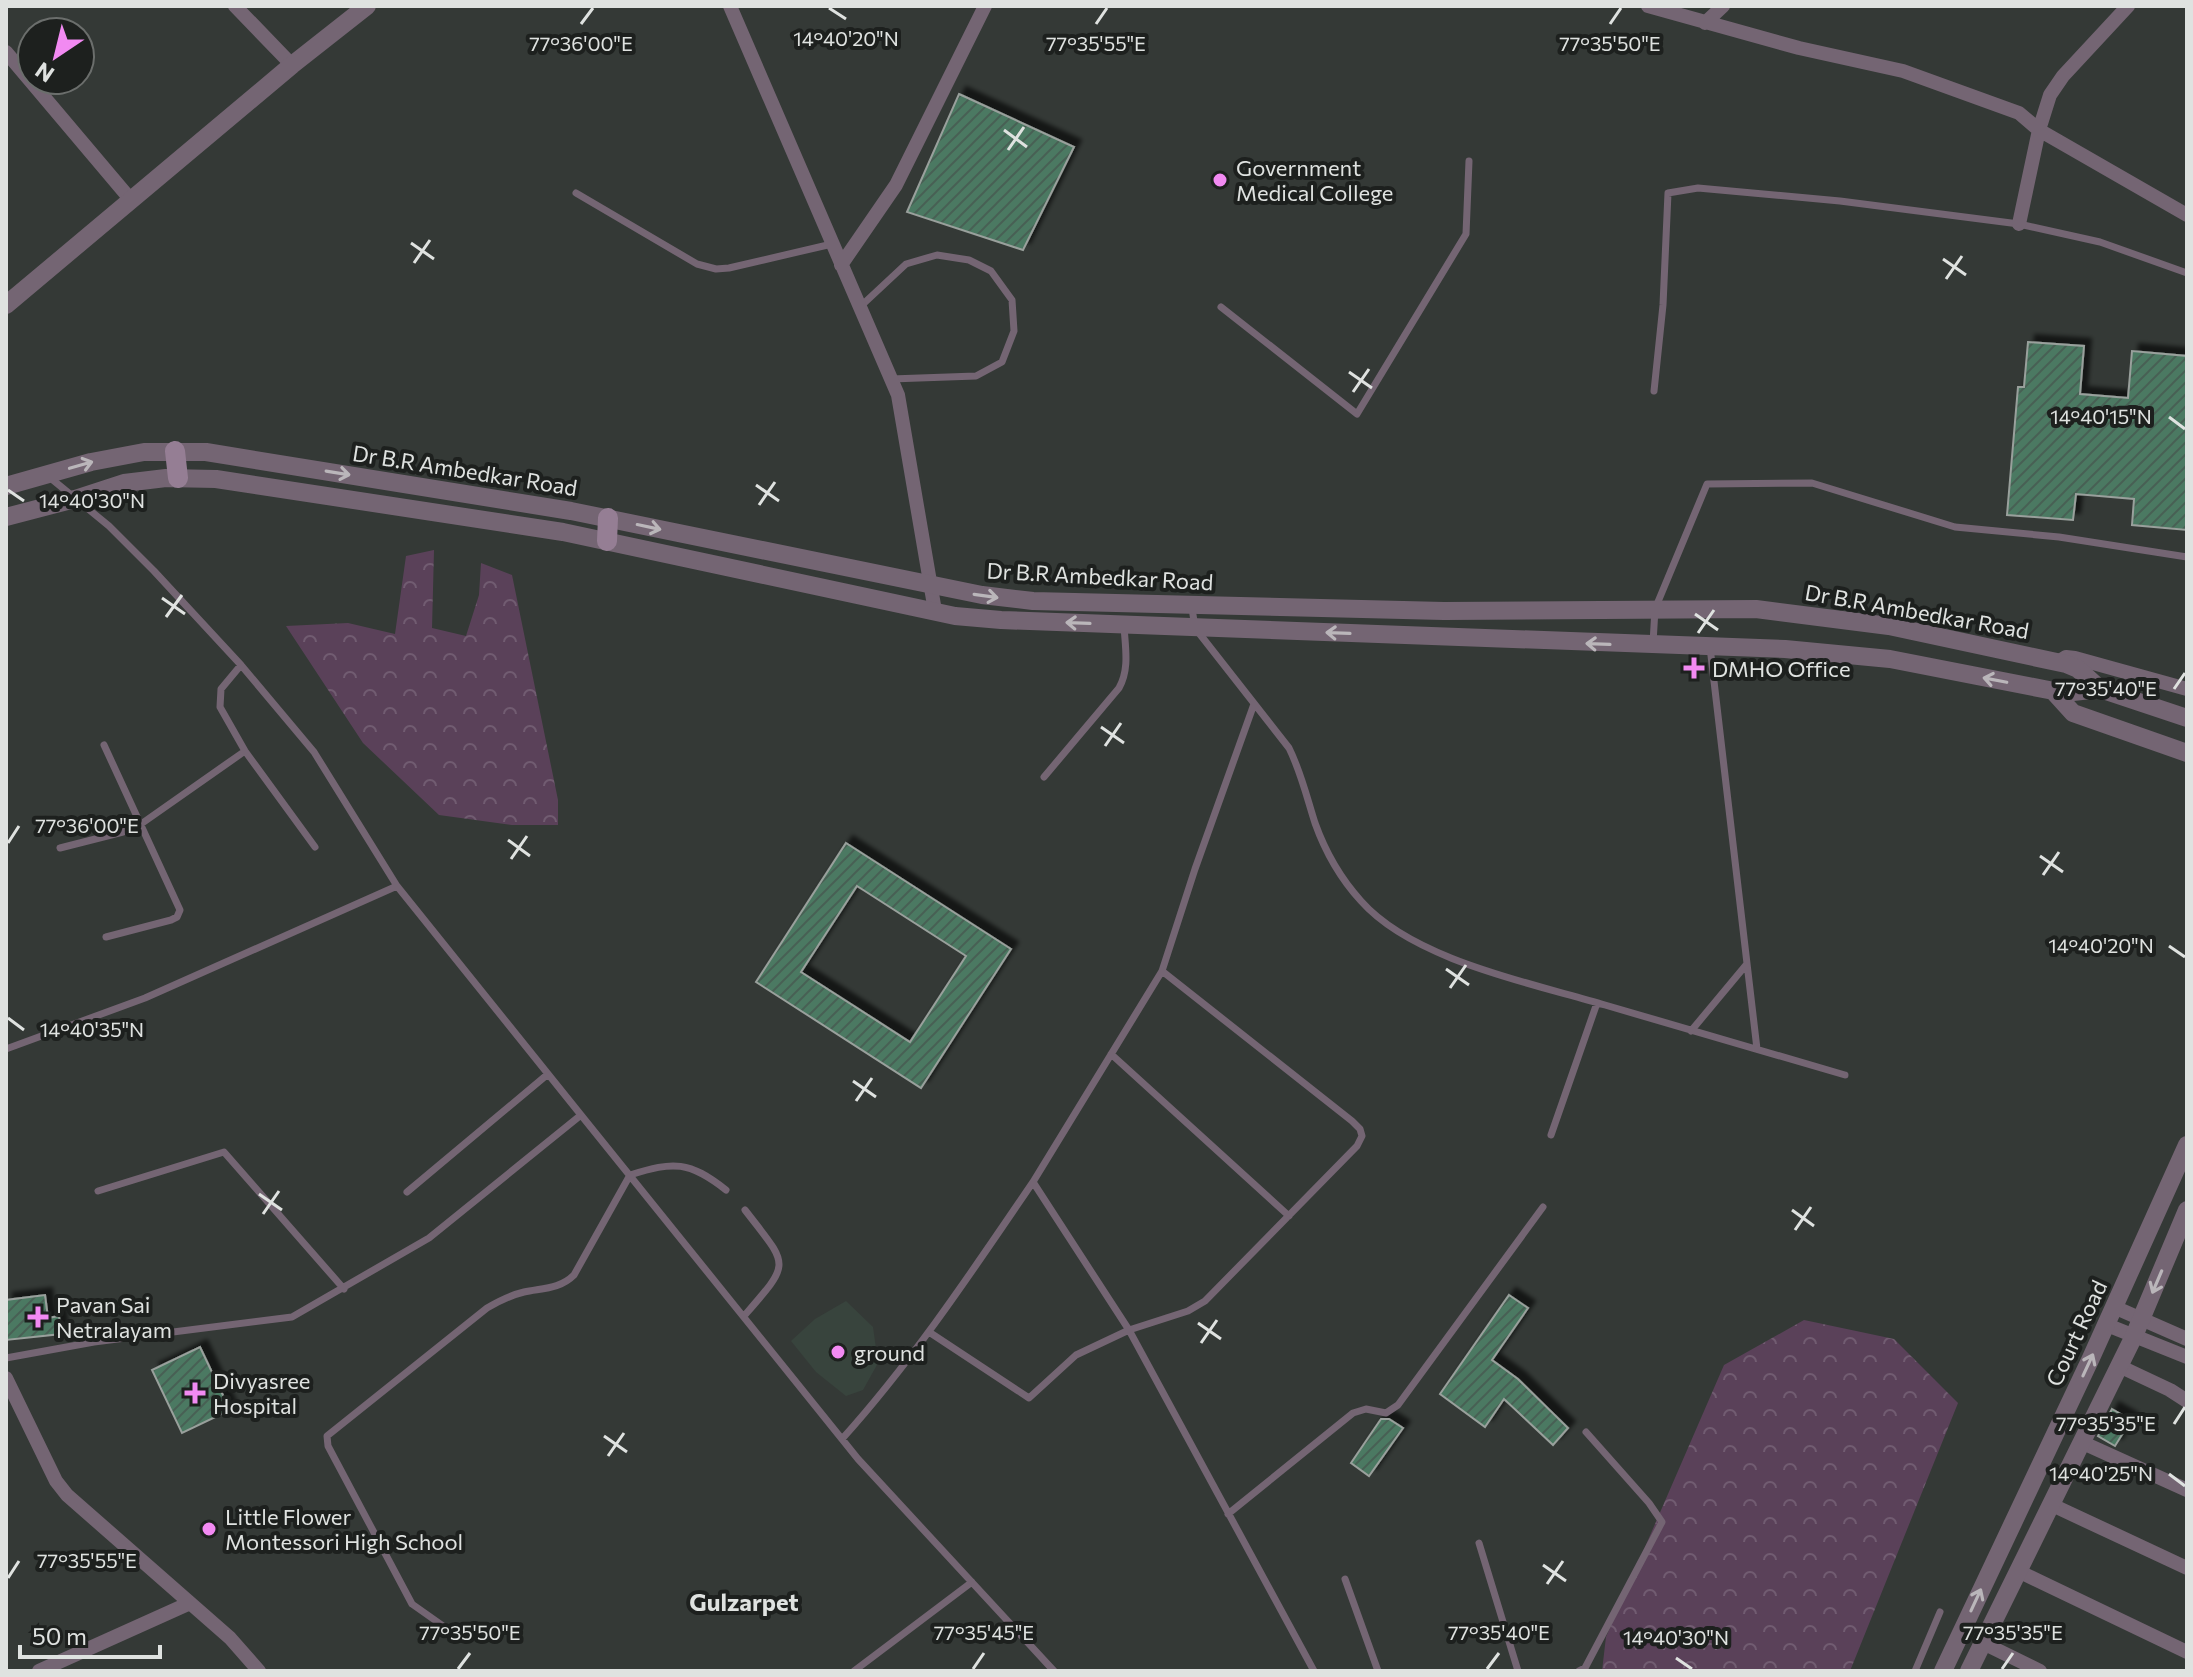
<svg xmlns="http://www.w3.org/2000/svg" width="2193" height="1677" font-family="Commissioner,sans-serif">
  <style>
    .built { fill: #38443d }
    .forest { fill: url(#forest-crowns) }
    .building { fill: url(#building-hatch); stroke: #99a09c; stroke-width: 2; fill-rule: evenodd; filter: url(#shadow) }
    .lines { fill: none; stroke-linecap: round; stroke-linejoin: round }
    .service { stroke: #746573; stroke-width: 7 }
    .minor { stroke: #746573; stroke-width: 14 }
    .tertiary { stroke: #746573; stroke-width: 18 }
    .secondary { stroke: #957e94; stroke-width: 20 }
    .oneway { stroke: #bab6ba }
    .ticks { fill: none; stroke: #dfe2e0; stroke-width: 3 }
    .poi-dot { fill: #f28af2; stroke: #1d201e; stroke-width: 3 }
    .labels { text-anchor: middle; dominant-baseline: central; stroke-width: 8; stroke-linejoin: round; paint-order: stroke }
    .poi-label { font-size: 22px; fill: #dfe2e0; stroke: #1d201e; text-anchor: start }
    .street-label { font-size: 22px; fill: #dfe2e0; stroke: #1d201e }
    .neighbourhood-label { font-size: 24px; font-weight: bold; fill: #dfe2e0; stroke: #1d201e }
    .ticks-label { font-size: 20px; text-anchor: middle; fill: #dfe2e0; stroke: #1d201e; stroke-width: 8; stroke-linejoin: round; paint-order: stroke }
  </style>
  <defs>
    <pattern id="forest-crowns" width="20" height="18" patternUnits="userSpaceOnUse" patternTransform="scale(2)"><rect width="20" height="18" fill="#5a4159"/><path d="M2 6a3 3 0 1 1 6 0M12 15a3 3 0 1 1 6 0" fill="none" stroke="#715c71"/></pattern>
    <pattern id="building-hatch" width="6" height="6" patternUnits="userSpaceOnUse" patternTransform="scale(2)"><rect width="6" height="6" fill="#4b7962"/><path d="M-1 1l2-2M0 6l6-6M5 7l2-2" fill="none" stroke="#476154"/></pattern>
    <filter id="shadow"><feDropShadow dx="7" dy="-7" stdDeviation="2" flood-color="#0009"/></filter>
  </defs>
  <rect width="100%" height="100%" fill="#343936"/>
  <path class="built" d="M846,1301l27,26 5,36 -15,27 -17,6 -30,-24 -25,-31 24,-22z"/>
  <path class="forest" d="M434,550l-2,78 34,8 13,-41 2,-32 31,12 46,225v25h-46l-73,-10 -76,-72 -77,-117 62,-3 47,11 11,-78z
    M1804,1320l90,19 64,64 -108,268h-248l4,-34 118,-272z"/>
  <path class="building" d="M959,94l115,53 -51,103 -116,-38z
    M2028,342l56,4 -4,48 48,4 4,-47 55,5v174l-55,-5 2,-26 -58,-5 -3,26 -66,-5 11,-128h6z
    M846,843l165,106 -90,139 -165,-106zM857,886l109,70 -56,86 -109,-70z
    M45,1295l3,23 11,-2 2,18 -55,6v-40z
    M1509,1295l19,13 -36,52 26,19 50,49 -15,17 -49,-46 -19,28 -45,-33z
    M200,1347l30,63 -48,23 -30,-63z
    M2112,1409l19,11 -16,26 -17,-10z
    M1381,1419h8l14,9 -34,48 -18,-13z"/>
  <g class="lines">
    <path class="service" d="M576,193l121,71 19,5 13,-1 103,-24
      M861,306l45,-42 31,-9 32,5 22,11 21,29 2,31 -12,31 -26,14 -85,3
      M1221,307l136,107 109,-180 3,-73
      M1654,391l9,-86 5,-112 30,-5 142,13 179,23 81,18 87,31
      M1192,608l3,20 94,120c12,24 18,50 26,75 10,28 26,56 46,78 52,59 170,82 244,104 80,24 160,47 240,70
      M1653,643l2,-34 52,-125 105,-1 143,44 104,10 128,20
      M1710,647l47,402
      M241,665l-20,24 -1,18 25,44 70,96
      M1254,704l-59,165 -33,102 -129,211 96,148 185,341
      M104,745l76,165 -3,7 -6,3 -65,17
      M1044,777l75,-89c11,-20 6,-41 5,-63
      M60,848l63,-16 18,-8 104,-73
      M1691,1031l55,-66
      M6,1049l139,-51 252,-112 -83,-134 -73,-87 -87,-94 -45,-45 -61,-50
      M1111,1054l178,162
      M581,1115l277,344 196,212
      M1551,1135l46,-132
      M98,1191l126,-39 120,137
      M407,1192l141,-118
      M744,1316c48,-55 45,-49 1,-106
      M929,1332l100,66 47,-43 53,-25 59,-19 17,-10 152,-155 5,-10 -2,-7 -8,-8 -190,-150
      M6,1358l88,-16 198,-25 137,-79 152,-123 -184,-229
      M842,1439c72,-80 131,-169 191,-257
      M1228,1514l125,-101 13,-4 20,4 12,-8 145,-198
      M1479,1543l39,128
      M1345,1579l33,92
      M446,1628l-34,-24 -84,-158 -1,-10 160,-128c12,-7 24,-13 37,-16 19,-4 36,-3 50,-17l56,-100c44,-14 59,-14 96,15
      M854,1671l118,-89
      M1579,1671l6,-3 77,-146 -13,-19 -63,-71
      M1915,1671l25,-59"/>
    <path class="minor" d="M235,6l57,59
      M730,6l168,389 37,216
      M1648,6l151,42 104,23 116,42 20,17 -20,94
      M2128,6l-65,70 -13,19 -11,35 148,85
      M1705,23l18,-17
      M6,52l125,148
      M841,265l55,-80 89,-179
      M2058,662l8,-5 9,1 112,31
      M2114,1307l73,32
      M2107,1325l80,32
      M2119,1366l51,24 17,11
      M6,1378l50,103 11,14 163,143 29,33
      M2081,1442l106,48
      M2050,1504l137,64
      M2018,1571l169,81
      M1983,1643l57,28
      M39,1671l151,-68"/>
    <path class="tertiary" d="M6,305l286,-240 75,-59
      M6,486l85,-24 53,-10h62l365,59 411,84 51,6 411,10 312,-2 133,17 177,38 12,5 22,20
      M6,517l69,-18 49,-16 42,-5 50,1 347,53 392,84 46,4 784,29 105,10 174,34 36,-4 87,29
      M2053,691l20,22 114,40
      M1943,1671l148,-313 96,-213
      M1969,1671l165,-335 53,-126"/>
    <path class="secondary" d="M175,451l3,27
      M607,541l1,-23"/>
  </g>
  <defs><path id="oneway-shaft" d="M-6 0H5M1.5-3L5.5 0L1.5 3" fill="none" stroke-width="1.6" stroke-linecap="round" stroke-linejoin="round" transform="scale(2)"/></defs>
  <g class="oneway">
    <use href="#oneway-shaft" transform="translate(81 465) rotate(-16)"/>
    <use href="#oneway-shaft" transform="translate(338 473) rotate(9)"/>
    <use href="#oneway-shaft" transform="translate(649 527) rotate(12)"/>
    <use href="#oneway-shaft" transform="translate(986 596) rotate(8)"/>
    <use href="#oneway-shaft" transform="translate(1078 623) rotate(-178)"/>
    <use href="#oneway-shaft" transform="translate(1338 633) rotate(-178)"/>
    <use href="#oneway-shaft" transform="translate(1598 644) rotate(-178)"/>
    <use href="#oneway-shaft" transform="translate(1995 680) rotate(-169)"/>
    <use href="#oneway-shaft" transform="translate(2157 1282) rotate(113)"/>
    <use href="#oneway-shaft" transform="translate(2088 1365) rotate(-65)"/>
    <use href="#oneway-shaft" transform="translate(1976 1600) rotate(-65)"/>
  </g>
  <path class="ticks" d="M829,8l17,11M581,24l12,-16M1096,24l11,-16M1610,24l11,-16M1004,130l23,17M1008,150l16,-23M411,243l23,16M1943,259l23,16M414,263l16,-23M1946,279l16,-23M1349,372l23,16M1353,392l16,-23M2169,417l16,12M756,485l23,16M8,490l16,11M759,505l16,-23M162,598l23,16M1695,614l23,16M166,617l16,-22M1698,633l16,-23M2174,689l11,-16M1101,727l23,16M1105,746l16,-23M508,840l22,16M8,843l11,-17M2040,856l23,16M511,859l16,-23M2043,875l16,-23M2169,946l16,11M1446,969l23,16M1450,988l16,-23M8,1018l16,12M853,1081l23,16M856,1101l16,-23M259,1194l23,16M1792,1210l22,16M263,1214l16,-23M1795,1230l16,-23M1198,1323l23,16M1201,1343l16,-23M2174,1424l11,-17M604,1436l23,16M608,1456l16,-23M2169,1474l16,12M1543,1565l23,16M8,1578l11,-17M1547,1584l16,-23M1676,1658l16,11M458,1669l12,-16M973,1669l11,-16M1487,1669l12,-16M2002,1669l11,-16"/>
  <g class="poi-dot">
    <circle cx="1220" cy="180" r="8"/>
    <path d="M1690 656h8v8h8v8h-8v8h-8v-8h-8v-8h8z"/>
    <path d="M34 1305h8v8h8v8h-8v8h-8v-8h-8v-8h8z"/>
    <circle cx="838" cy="1352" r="8"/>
    <path d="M191 1381h8v8h8v8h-8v8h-8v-8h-8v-8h8z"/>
    <circle cx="209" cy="1529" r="8"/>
  </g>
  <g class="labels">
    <g class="poi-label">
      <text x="1236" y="167">Government<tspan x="1236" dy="25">Medical College</tspan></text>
      <text x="1712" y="668">DMHO Office</text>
      <text x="56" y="1304">Pavan Sai<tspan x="56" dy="25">Netralayam</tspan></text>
      <text x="854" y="1352">ground</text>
      <text x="213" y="1380">Divyasree<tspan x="213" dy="25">Hospital</tspan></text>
      <text x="225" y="1516">Little Flower<tspan x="225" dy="25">Montessori High School</tspan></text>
    </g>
    <g class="street-label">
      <text transform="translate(465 470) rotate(9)">Dr B.R Ambedkar Road</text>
      <text transform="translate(1100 576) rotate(3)">Dr B.R Ambedkar Road</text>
      <text transform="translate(1917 611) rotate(10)">Dr B.R Ambedkar Road</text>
      <text transform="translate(2076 1333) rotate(-65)">Court Road</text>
    </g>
    <g class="neighbourhood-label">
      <text x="744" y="1601">Gulzarpet</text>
    </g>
  </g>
  <g class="ticks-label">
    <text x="846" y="46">14°40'20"N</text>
    <text x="581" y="51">77°36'00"E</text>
    <text x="1096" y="51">77°35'55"E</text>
    <text x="1610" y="51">77°35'50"E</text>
    <text x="2101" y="424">14°40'15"N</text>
    <text x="92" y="508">14°40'30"N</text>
    <text x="2106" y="696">77°35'40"E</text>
    <text x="87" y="833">77°36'00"E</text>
    <text x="2101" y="953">14°40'20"N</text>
    <text x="92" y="1037">14°40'35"N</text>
    <text x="2106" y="1431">77°35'35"E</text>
    <text x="2101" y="1481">14°40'25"N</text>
    <text x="87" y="1568">77°35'55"E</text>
    <text x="470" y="1640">77°35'50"E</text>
    <text x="984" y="1640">77°35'45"E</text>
    <text x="1499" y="1640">77°35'40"E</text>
    <text x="2013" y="1640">77°35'35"E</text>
    <text x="1676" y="1645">14°40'30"N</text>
  </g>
  <rect width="2193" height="1677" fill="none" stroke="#dfe2e0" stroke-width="16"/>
  <g transform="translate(56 56) rotate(215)"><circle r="38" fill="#1d201e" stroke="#6b6e6c" stroke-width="2"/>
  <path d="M0-6L14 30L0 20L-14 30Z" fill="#f28af2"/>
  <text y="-12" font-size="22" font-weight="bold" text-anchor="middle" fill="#dfe2e0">N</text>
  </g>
  <path d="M20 1645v12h140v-12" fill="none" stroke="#dfe2e0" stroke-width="4"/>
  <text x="32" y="1645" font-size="24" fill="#dfe2e0" stroke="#1d201e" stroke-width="6" paint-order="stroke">50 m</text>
</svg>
